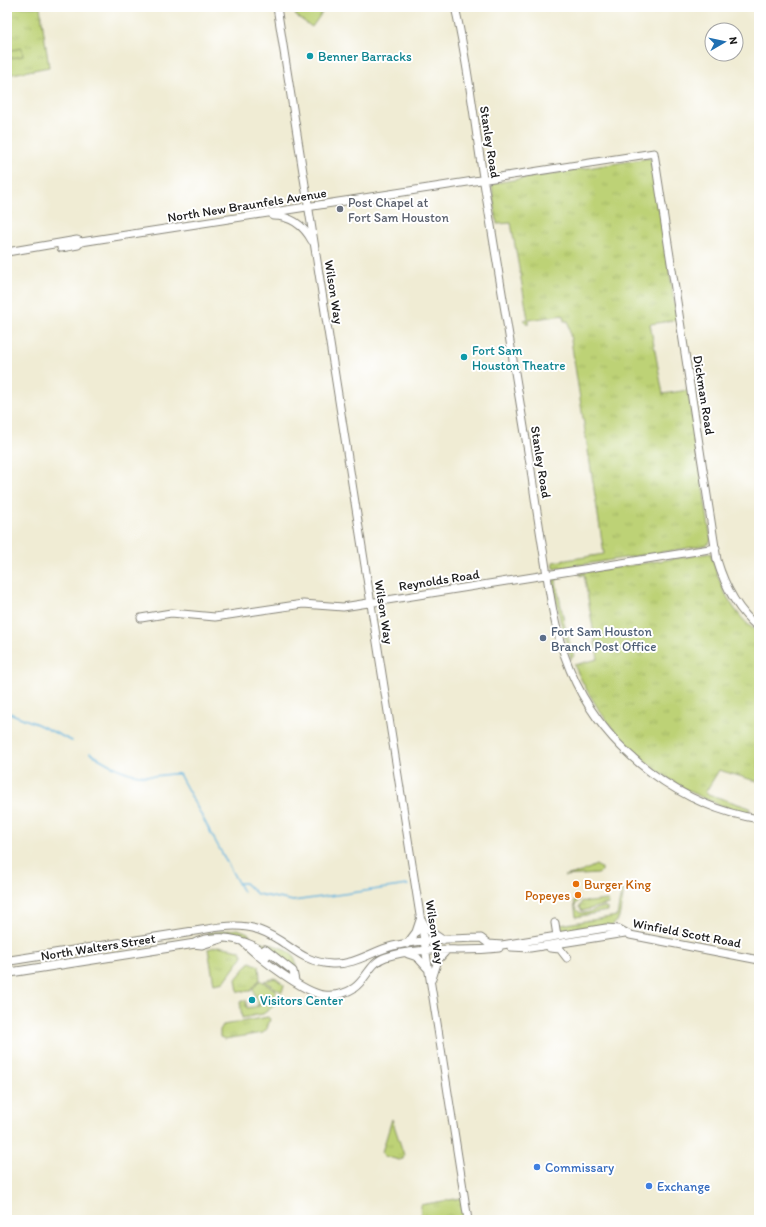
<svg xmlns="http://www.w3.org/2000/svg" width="766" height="1227" font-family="Itim,sans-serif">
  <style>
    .grass { fill: url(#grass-tufts); stroke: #6c7749 }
    .pitch { fill: #bdd276; stroke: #6c7749 }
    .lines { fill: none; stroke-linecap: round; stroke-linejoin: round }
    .stream { stroke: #65b4df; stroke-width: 1.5 }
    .tertiary-casing { stroke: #868478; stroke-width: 9 }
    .secondary-casing { stroke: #868478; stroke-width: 10 }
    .tertiary { stroke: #fff; stroke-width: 7 }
    .secondary { stroke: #fff; stroke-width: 8 }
    .culture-dot { fill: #0f9aa8; stroke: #fff; stroke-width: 1.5 }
    .worship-dot { fill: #6b7280; stroke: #fff; stroke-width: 1.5 }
    .service-dot { fill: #5c6f8a; stroke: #fff; stroke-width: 1.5 }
    .food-dot { fill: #e8710a; stroke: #fff; stroke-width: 1.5 }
    .shop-dot { fill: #3f7fe0; stroke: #fff; stroke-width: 1.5 }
    .labels { text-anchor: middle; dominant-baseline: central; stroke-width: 4; stroke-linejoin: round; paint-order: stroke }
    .culture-label { font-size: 13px; fill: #0d838f; stroke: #fff; text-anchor: start }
    .street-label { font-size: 13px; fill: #1c1c1c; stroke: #fff }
    .worship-label { font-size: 13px; fill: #5b616d; stroke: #fff; text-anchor: start }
    .service-label { font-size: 13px; fill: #4e5e75; stroke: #fff; text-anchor: start }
    .food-label { font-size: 13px; fill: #c56008; stroke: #fff; text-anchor: start }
    .shop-label { font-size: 13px; fill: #366cbe; stroke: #fff; text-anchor: start }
  </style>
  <defs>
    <pattern id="grass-tufts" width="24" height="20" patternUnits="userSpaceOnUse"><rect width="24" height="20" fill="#bdd276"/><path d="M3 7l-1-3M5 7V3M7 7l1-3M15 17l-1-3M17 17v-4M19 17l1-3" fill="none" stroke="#a2b466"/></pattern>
  </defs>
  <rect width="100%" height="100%" fill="#fff"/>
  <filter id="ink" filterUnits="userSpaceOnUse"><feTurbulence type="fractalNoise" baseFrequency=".025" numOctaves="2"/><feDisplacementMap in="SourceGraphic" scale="8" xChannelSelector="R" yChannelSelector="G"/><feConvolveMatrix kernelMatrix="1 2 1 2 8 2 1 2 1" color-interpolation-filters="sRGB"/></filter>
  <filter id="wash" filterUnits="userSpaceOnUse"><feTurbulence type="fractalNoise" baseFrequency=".012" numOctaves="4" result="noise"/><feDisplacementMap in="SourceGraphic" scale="16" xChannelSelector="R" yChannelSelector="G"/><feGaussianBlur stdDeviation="0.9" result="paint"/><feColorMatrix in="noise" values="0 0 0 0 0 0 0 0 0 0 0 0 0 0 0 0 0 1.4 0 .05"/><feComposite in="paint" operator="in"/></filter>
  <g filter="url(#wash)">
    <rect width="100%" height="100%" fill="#f0ecd4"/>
    <path class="grass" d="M7,7h33l9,60 -42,8z
      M649,158l3,3 25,159 -27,4 13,70 25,-4 23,150 -4,5 -153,24 -1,-7 51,-8 -36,-233h-4l-1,-6 -34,5v4h-2l-3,-4 4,-1 -17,-96 -14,1 -5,-38 3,-3z
      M711,553c7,30 22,63 48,80v149l-40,-12 -14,23 45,15 -1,4c-16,0 -37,-10 -52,-17 -60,-31 -94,-69 -123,-130l24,-6 -14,-85 -4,2v-3z
      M560,576l-4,5 9,46 9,29 -3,3 -11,-39 -7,-37 2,-6z
      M596,865l5,3v3l-3,3 -34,2 17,-4z
      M619,888l5,1v2l-5,27 -7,8 -49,8 -4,-2 1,-7 57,-9 4,-23 -4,-1z
      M580,899l-5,6c3,16 20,3 30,2l2,1v3l-31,6 -2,-17z
      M607,900l2,1 -1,3 -26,7 -3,-4 3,-6 7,1z
      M238,929l10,4 2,3 -21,-4 -21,3 -1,-2z
      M262,942c13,4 36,7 34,25l-4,1 -31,-24z
      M218,946l22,4 3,6 -19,26 -10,2 -6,-35z
      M250,962l9,4 1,13 -9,12 -13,1 -2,-13z
      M275,978l9,7 -2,7 -18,-11z
      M260,980l17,11 -6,8 4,4v2l-12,9 -21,4 -2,-16 6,-2 1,8 13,-2 -1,-3v3h-3l2,-2 -5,-15z
      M268,1017l2,2 -3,10 -4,4 -38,6 -5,-2v-7l3,-5z
      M392,1119l12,36 -1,4 -4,1 -15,-4 -2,-4z
      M461,1198l4,22h-44l-1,-15z"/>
    <path class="pitch" d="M301,7h25l-14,20 -17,-12z
      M22,48l1,8 -16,3v-8z"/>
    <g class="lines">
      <path class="stream" d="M7,712l30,12 35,17
        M90,753c21,13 39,24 64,23 9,0 17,-3 25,-2l64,118
        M239,883h6l12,11 36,7 115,-16"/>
    </g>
  </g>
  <g filter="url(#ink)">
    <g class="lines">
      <g class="tertiary-casing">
        <path id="tertiary" d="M277,7l191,1213
          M455,7c13,55 19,113 28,170 16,98 32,195 48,293 4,31 9,61 14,92 6,42 12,83 31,121 34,70 106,124 183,136
          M273,216c18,0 31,10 39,25
          M61,248l17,-3 3,-3
          M7,252l70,-12 4,2 573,-89 63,407c8,27 20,50 42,68
          M141,618l30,-5 44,4 88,-13 40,3 373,-59
          M423,922l5,8 15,10
          M555,923l2,13
          M190,932c23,-4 47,-10 69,-2 29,10 39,32 73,34 24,1 40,-13 61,-18 29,-7 59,-7 88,-8l8,6 13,1 104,-17 13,1 11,6 129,25
          M243,942c15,15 61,51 81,53 11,1 21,-1 30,-7 13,-9 16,-26 32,-31 36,-12 76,-4 113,-9
          M192,944c17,-10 42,-7 60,1 6,3 11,8 15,11
          M192,944l10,1 19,-6
          M407,944l9,-12 4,-12
          M511,947l19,1 95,-15
          M550,948l10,1 7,9
          M265,949l28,22 2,10
          M408,954l9,3 10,11
          M432,979l6,-19 9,-10"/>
      </g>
      <g class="secondary-casing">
        <path id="secondary" d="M7,961l183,-29
          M7,973l185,-29"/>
      </g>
      <use href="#tertiary" class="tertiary"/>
      <use href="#secondary" class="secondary"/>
    </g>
  </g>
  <g class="culture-dot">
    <circle cx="310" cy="56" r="4"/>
    <circle cx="464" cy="357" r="4"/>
    <circle cx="252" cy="1000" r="4"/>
  </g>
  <circle class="worship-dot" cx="340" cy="209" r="4"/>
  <circle class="service-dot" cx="543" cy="638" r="4"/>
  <g class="food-dot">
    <circle cx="576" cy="884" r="4"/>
    <circle cx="578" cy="895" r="4"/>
  </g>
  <g class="shop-dot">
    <circle cx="537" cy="1167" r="4"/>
    <circle cx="649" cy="1186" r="4"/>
  </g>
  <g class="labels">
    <g class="culture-label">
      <text x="318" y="56">Benner Barracks</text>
      <text x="472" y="350">Fort Sam<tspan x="472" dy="15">Houston Theatre</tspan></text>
      <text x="260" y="1000">Visitors Center</text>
    </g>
    <g class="street-label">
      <text transform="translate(490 142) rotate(81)">Stanley Road</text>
      <text transform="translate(247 205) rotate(-9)">North New Braunfels Avenue</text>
      <text transform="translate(334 292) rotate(81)">Wilson Way</text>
      <text transform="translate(704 395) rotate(81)">Dickman Road</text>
      <text transform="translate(541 462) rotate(81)">Stanley Road</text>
      <text transform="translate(439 580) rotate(-9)">Reynolds Road</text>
      <text transform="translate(384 612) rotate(81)">Wilson Way</text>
      <text transform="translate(435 932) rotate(81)">Wilson Way</text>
      <text transform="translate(687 933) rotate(11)">Winfield Scott Road</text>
      <text transform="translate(98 947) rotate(-9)">North Walters Street</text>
    </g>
    <g class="worship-label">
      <text x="348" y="202">Post Chapel at<tspan x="348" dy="15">Fort Sam Houston</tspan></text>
    </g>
    <g class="service-label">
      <text x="551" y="631">Fort Sam Houston<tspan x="551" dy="15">Branch Post Office</tspan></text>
    </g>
    <g class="food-label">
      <text x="584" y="884">Burger King</text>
      <text x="570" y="895" text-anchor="end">Popeyes</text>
    </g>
    <g class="shop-label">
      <text x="545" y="1167">Commissary</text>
      <text x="657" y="1186">Exchange</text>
    </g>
  </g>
  <rect width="766" height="1227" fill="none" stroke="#fff" stroke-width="24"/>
  <g transform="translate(724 42) rotate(81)"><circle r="19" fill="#ffffff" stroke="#a4a4a4"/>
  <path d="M0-3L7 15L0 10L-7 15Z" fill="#1f6fb2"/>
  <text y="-6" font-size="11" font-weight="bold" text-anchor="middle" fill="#1c1c1c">N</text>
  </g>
</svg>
